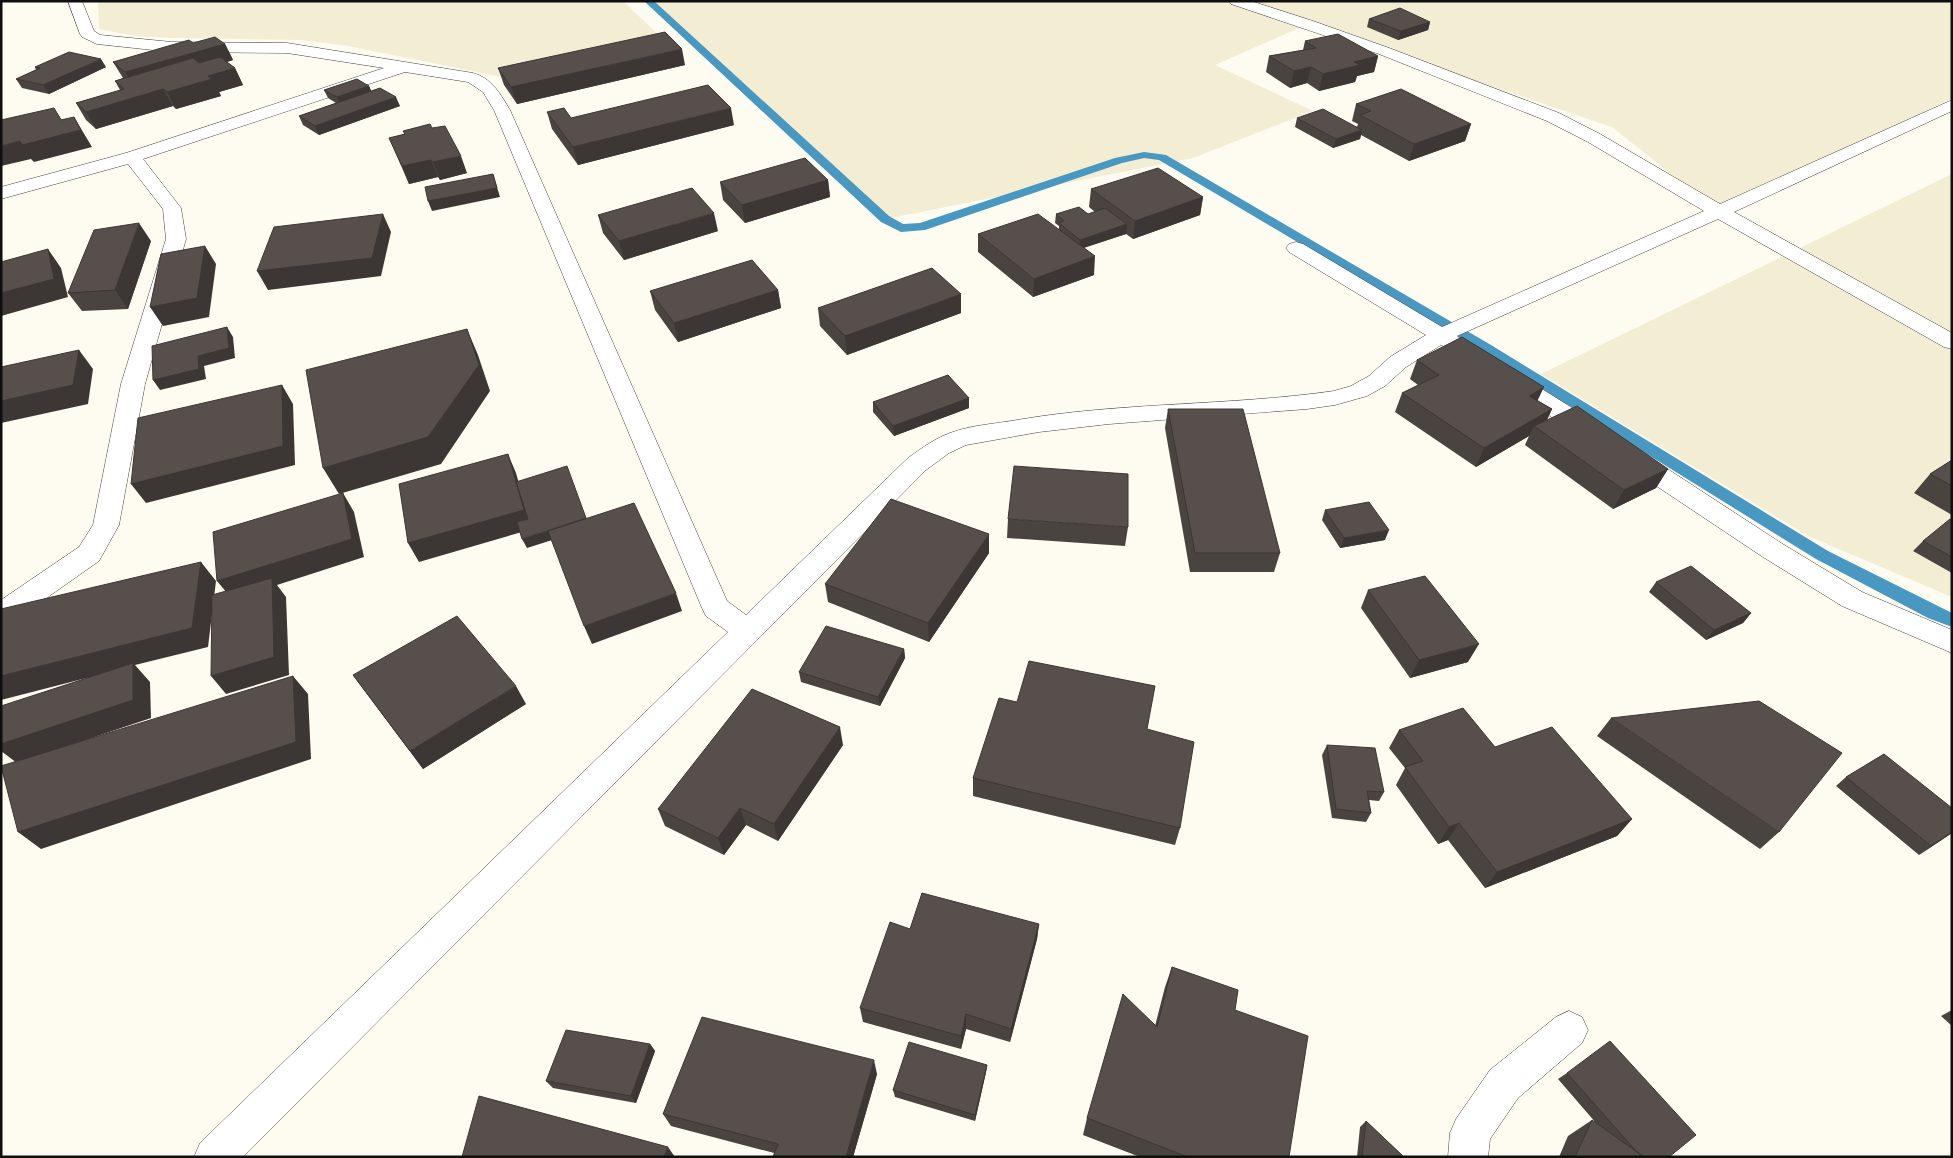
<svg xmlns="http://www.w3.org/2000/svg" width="1953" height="1158" font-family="'IBM Plex Serif',serif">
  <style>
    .farmland { fill: #f2edd3 }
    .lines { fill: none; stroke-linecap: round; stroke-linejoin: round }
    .stream { fill: #4898c1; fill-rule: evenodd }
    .minor-casing { stroke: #424242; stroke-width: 1 }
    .minor { fill: #fff; fill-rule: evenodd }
    .wall { fill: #4a4441 }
    .shaded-wall { fill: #3c3735 }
    .building { fill: #564f4c; stroke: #3c3735 }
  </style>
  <rect width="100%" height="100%" fill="#fefbf1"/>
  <path class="farmland" d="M98,1h525l43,41 -155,37 -163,-33 -47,-6 -131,-2 -36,-2 -35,-7z
    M648,1h1304v97l-233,114 -107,-85 -304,-103 -93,41 98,46 -120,47 -308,61z
    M1952,174v423l-144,-61 -267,-162z"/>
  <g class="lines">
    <path class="stream" d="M644,1h10l235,215 14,8 17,-1 195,-65 29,-6 22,3 325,190 337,206 124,62v14l-24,-9 -112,-59 -335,-208 -322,-191 -15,-2 -22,5 -197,67 -24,2 -20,-10z"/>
    <g class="minor-casing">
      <path id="minor" d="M68,1h14l12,30 6,4 72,7 115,1 186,30c19,5 28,22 37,37l217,491 19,14 162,-157c14,-10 26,-19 42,-25 21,-8 45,-9 67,-13 105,-18 212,-14 317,-29l17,-5 18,-10 21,-19 36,-22 -137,-83 -3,-4 3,-4 7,-2 7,2 139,83 262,-116 -116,-69 -41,-21 -168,-67 -148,-50 -2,-3h22l62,20 76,27 170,65 41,21 120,70 232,-104v11l-218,101 218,121v16l-8,-2 -226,-128 -261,117 8,7 -3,5 -8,2 -13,-5 -35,22 -21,19 -18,10 -32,9 -28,4 -198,15 -70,8 -73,13 -17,8 -23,17 -683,687h-49l6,-14 528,-511 -22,-16 -4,-8 -208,-498 -11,-18 -15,-10 -63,-10 -262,87 38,49 5,31 -41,145 -26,141 -20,36 -88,62 -10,3v-26l78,-53 14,-22 28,-141 45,-145 -3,-30 -35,-45 -127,35v-12l125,-34 258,-85 -97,-15 -115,-1 -75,-8 -15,-7 -2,-3z
        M1507,370l8,2 89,56 3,6 -3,6 -9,2 -9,-2 -87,-58 -3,-5 3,-5z
        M1631,449l9,2 141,92 81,49 90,38v23l-110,-47 -79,-49 -141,-94 -3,-6 3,-6z
        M1569,1011l13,6 6,13 -6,13 -64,55 -28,41 -2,18h-40l2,-24 6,-14 34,-49 66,-53z"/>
    </g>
    <use href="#minor" class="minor"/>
  </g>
  <path class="wall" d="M1369,19l61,3 -2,8 -30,10 -31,-13z
    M1305,41l73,15 -4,16 -17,4 -2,6 -36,9 -12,-8 -17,5 -24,-16 3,-16 34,-6z
    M193,43l32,1 8,16 -6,2 8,6 8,17 -24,7 2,4 -45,13 -3,-3 -77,23 -10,-9 -10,-17 44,-13 -5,-9 8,-3 -10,-16z
    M685,65l-168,39 -13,-19 -6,-17z
    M35,67h71l-57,27 -27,-6 -6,-9 20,-9z
    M369,86l2,5 29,15 -81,29 -16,-10 -4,-9 37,-13 -8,-5 -4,-8z
    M1356,104l115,20 -6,17 -56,20 -48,-26 -1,4 -27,9 -38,-21 2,-9 60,9 1,-3 -6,-3z
    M547,112l24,6 163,7 -156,40 -26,-36z
    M432,128l35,45 -27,7 -2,-3 -29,7 -20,-46z
    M828,180l2,17 -85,26 -22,-23 -3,-18z
    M1091,189l112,8 -3,18 -67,24 -7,-5 -42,14 10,27 -61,22 -55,-45v-18l81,-5v-3l-4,-3 1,-9h32l7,-2 -6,-5z
    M598,215l120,16 -94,29 -21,-27z
    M151,241l-23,68 -46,2 -14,-18z
    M778,290l3,18 -103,34 -23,-32 -5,-19z
    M818,308l143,5 -114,42 -27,-29z
    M1417,360l120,40 15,9 -5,11 121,49 -12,19 -43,21 -88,-64 4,-9 -53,31 -81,-55 7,-19 16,-8 -8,-6z
    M969,398v10l-75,28 -21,-24v-10z
    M1168,409l112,144 -6,19h-84l-25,-144z
    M1952,460v55l-38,-22 16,-19z
    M1325,510l60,30 -45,8 -18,-28z
    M1008,519l120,8 -3,19 -118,-8z
    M1952,520v53l-39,-22 10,-10z
    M989,553l-60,89 -101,-40 -3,-18z
    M1656,582l95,31 -8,10 -37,17 -57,-48z
    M1368,590l100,72 -58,16 -49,-70z
    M904,649l1,9 -25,48 -79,-24 -2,-10z
    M353,675l173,29 -103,65z
    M1017,702l130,27 33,99 -5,17 -202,-49v-18z
    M1611,718l168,114 -19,17 -163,-113z
    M1399,730l96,17 137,72 -15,17 -132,52 -37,-48 -10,4 -42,-59 9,-17 -16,-20z
    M843,745l-65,96 -32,-16 -22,30 -59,-29 -7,-17z
    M1327,745l57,47 -5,9 -10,-1 2,13 -5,9 -34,-4 -10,-63z
    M1846,777l106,31v25l-33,22 -83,-69z
    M1039,924l-2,15 -27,103 -44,-13 -5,20 -98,-27 -3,-14 50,-79z
    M1172,967l63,43 54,147h-149l-57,-22 4,-17 68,-92 10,-39z
    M1952,1010v16l-11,-10z
    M650,1044l5,7 -19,52 -83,-15 -7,-7z
    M987,1065l-1,7 -11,49 -80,-24 -2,-7z
    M1567,1073l102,84h-110l9,-21 24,-16 4,3 -38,-44z
    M877,1074l-24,83h-80l1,-4 -103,-27 -8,-12z
    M1366,1121l38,36h-47l3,-30z"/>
  <path class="shaded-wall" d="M1430,22l-2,8 -30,10 3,-9z
    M225,44l8,16 -98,29 -10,-17z
    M682,49l3,16 -168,39 -6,-17z
    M1378,56l-4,16 -17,4 -2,6 -36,9 4,-17 31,-12z
    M101,59l5,8 -57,27 -6,-9z
    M1311,67l-4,16 -17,5 4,-17z
    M235,68l8,17 -24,7 2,4 -45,13 -9,-17 41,-16z
    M369,86l4,9 -32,11 -4,-9z
    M163,89l10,17 -77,23 -10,-17z
    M396,97l4,9 -81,29 -4,-9z
    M54,108l11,17 9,-8 18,30 -58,15 -3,-3 -30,7v-20l19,-5 41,-21z
    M731,108l3,17 -156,40 -5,-18z
    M1471,124l-6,17 -56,20 5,-17z
    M1362,130l-2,9 -27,9 3,-9z
    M461,156l6,17 -27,7 -7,-18z
    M431,160l7,17 -29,7 -7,-18z
    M493,174l7,23 -68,14 -4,-10z
    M828,180l2,17 -85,26 -3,-18z
    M1203,197l-3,18 -67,24 2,-18z
    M714,213l4,18 -94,29 -5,-19z
    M383,214l8,18 -10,44 -113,14 -11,-19z
    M139,223l12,18 -23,68 -13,-19z
    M1127,224l-1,10 -47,15 1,-9z
    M205,246l11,18 -7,53 -46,9 -13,-19z
    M48,249l13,19 7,29 -67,19v-23z
    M1095,256l-1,19 -61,22 1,-18z
    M778,290l3,18 -103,34 -4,-19z
    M961,294v19l-114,42 -2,-19z
    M227,327l6,10 2,21 -31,8 2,13 -46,11 -7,-10 45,-24z
    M467,329l11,26 12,36 -49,73 -102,30 -16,-26z
    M79,350l14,19 -5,35 -87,19v-22z
    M282,385l11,19 2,61 -149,38 -15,-19z
    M1544,387l-9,19 -6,-10z
    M969,398v10l-75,28 -1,-10z
    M1552,409l-9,19 -9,-2 -5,10 -53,31 8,-19z
    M508,454l8,19 16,56 -113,33 -11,-19z
    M1668,469l-12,19 -43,21 11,-19z
    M343,493l11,19 10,45 -87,28 9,12 3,78 -63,19 -15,-18 21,-77 -15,-18z
    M586,518l4,10 -63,20 -5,-9z
    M1389,530l-4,10 -45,8 4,-10z
    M989,534v19l-60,89 -1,-19z
    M201,562l15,19 -8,66 -73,18 15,17 1,36 -134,45 -16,-12v-7l132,-78 -132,34v-24z
    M676,593l6,18 -90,33 -8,-18z
    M1751,613l-8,10 -37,17 8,-10z
    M1479,644l-11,18 -58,16 9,-18z
    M904,649l1,9 -25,48 -2,-9z
    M293,676l15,18 3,65 -270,90 -23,-17z
    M516,686l10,18 -103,65 -13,-18z
    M840,727l3,18 -65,96 -4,-17z
    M740,808l6,17 -22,30 -6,-17z
    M1632,819l-15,17 -132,52 12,-16z
    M1459,823l-11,17 -10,4 11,-17z
    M1952,832v1l-33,22 12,-9z
    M1039,924l-2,15 -27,103 1,-13z
    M966,1014v15l-5,20v-13z
    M650,1044l5,7 -19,52 -5,-7z
    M874,1060l3,14 -24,83h-7z
    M987,1065l-1,7 -11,49v-6z
    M668,1147l7,10h-11z"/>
  <path class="building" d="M1400,8l30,14 -29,9 -32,-12z
    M665,32l17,17 -171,38 -13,-19z
    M1338,34l40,22 -24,6 6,3 -37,9 -12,-7 -17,4 -25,-15 47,-8 -11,-7z
    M215,37l10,7 -100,28 -12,-10 76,-22 4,3z
    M69,52l32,7 -58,26 -27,-6 24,-11 -5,-1z
    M220,57l15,11 -27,8 4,3 -45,13 -4,-3 -77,23 -10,-9 48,-14 -9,-8 78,-23 6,5z
    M357,79l12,7 -32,11 -13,-7z
    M708,85l23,23 -158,39 -26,-35 17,-4 7,10z
    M380,88l16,9 -81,29 -16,-10z
    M1401,89l70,35 -57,20 -54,-29 11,-4 -15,-7z
    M54,108l7,12 13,-3 7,13 -59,15 -2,-4 -19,5v-26z
    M1323,109l39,21 -26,9 -39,-21z
    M430,124l2,4 13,-2 16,30 -28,6 -2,-2 -29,6 -13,-28 16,-4 -2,-3z
    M805,158l23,22 -86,25 -22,-23z
    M1158,168l45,29 -68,24 -44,-32z
    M493,174l4,14 -69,13 -3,-14z
    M692,188l22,25 -95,28 -21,-26z
    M1079,207l9,7 17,-6 22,16 -47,16 -21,-17 5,-2 -8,-7z
    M383,214l-11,44 -115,13 17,-44z
    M1038,214l57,42 -61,23 -56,-45z
    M139,223l-24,67 -47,3 26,-63z
    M205,246l-8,52 -47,9 11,-53z
    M48,249l6,30 -53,14v-31z
    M752,260l26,30 -104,33 -24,-32z
    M932,268l29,26 -116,42 -27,-28z
    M227,327l2,21 -31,8 1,13 -46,11 -1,-34z
    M467,329l12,36 -51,72 -105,31 -17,-98z
    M1462,337l82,50 -15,9 23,13 -68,39 -82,-55 37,-18 -22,-15z
    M79,350l-6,35 -72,16v-34z
    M948,375l21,23 -76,28 -20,-24z
    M282,385l1,61 -152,38 7,-66z
    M1577,406l91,63 -44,21 -90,-64z
    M1168,409h75l37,144h-85z
    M508,454l16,56 -116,33 -9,-59z
    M1952,460v26l-22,-12z
    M567,466l19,52 -64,21 -5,-17 11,-3 -12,-37z
    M1014,466l114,8v53l-120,-8z
    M343,493l9,46 -135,42 -4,-49z
    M891,499l98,35 -61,89 -103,-39z
    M1369,502l20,28 -45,8 -19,-28z
    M634,503l42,90 -92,33 -36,-95z
    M1950,519l2,1v37l-29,-16z
    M201,562l-9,66 -191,48v-67z
    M1691,566l60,47 -37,17 -58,-48z
    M1425,576l54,68 -60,16 -51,-70z
    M272,578l2,79 -63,19 1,-81z
    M457,616l59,70 -106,65 -57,-76z
    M826,626l78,23 -26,48 -79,-25z
    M1029,661l126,25 -8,43 47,13 -14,86 -207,-50 26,-80 18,4z
    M133,663v37l-132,44v-38z
    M293,676l3,66 -278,90 -17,-66z
    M752,689l88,38 -66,97 -34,-16 -22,30 -60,-29z
    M1759,701l83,52 -63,79 -168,-114z
    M1463,708l32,39 57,-20 80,92 -135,53 -38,-49 -10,4 -44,-60 18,-6 -24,-31z
    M1327,745l48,3 9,44 -17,-1 4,22 -35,-4z
    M1884,754l68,54v24l-21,14 -85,-69z
    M922,893l117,31 -28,105 -45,-15 -5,22 -101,-28 30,-86 20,7z
    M1172,967l66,23 -3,20 73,26 -19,121h-101l-101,-39 36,-124 34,33z
    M702,1017l172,43 -28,97h-73l5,-13 -115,-30z
    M566,1030l84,14 -19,52 -85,-15z
    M1610,1041l86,94 -27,22h-25l-9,-7 -68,-77z
    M909,1042l78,23 -12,50 -82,-25z
    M479,1096l189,51 -4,10h-202z
    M1592,1120l52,37h-69z
    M1366,1121l38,36h-42z"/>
  <rect width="1953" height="1158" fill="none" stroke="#0f0f0f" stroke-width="5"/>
</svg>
